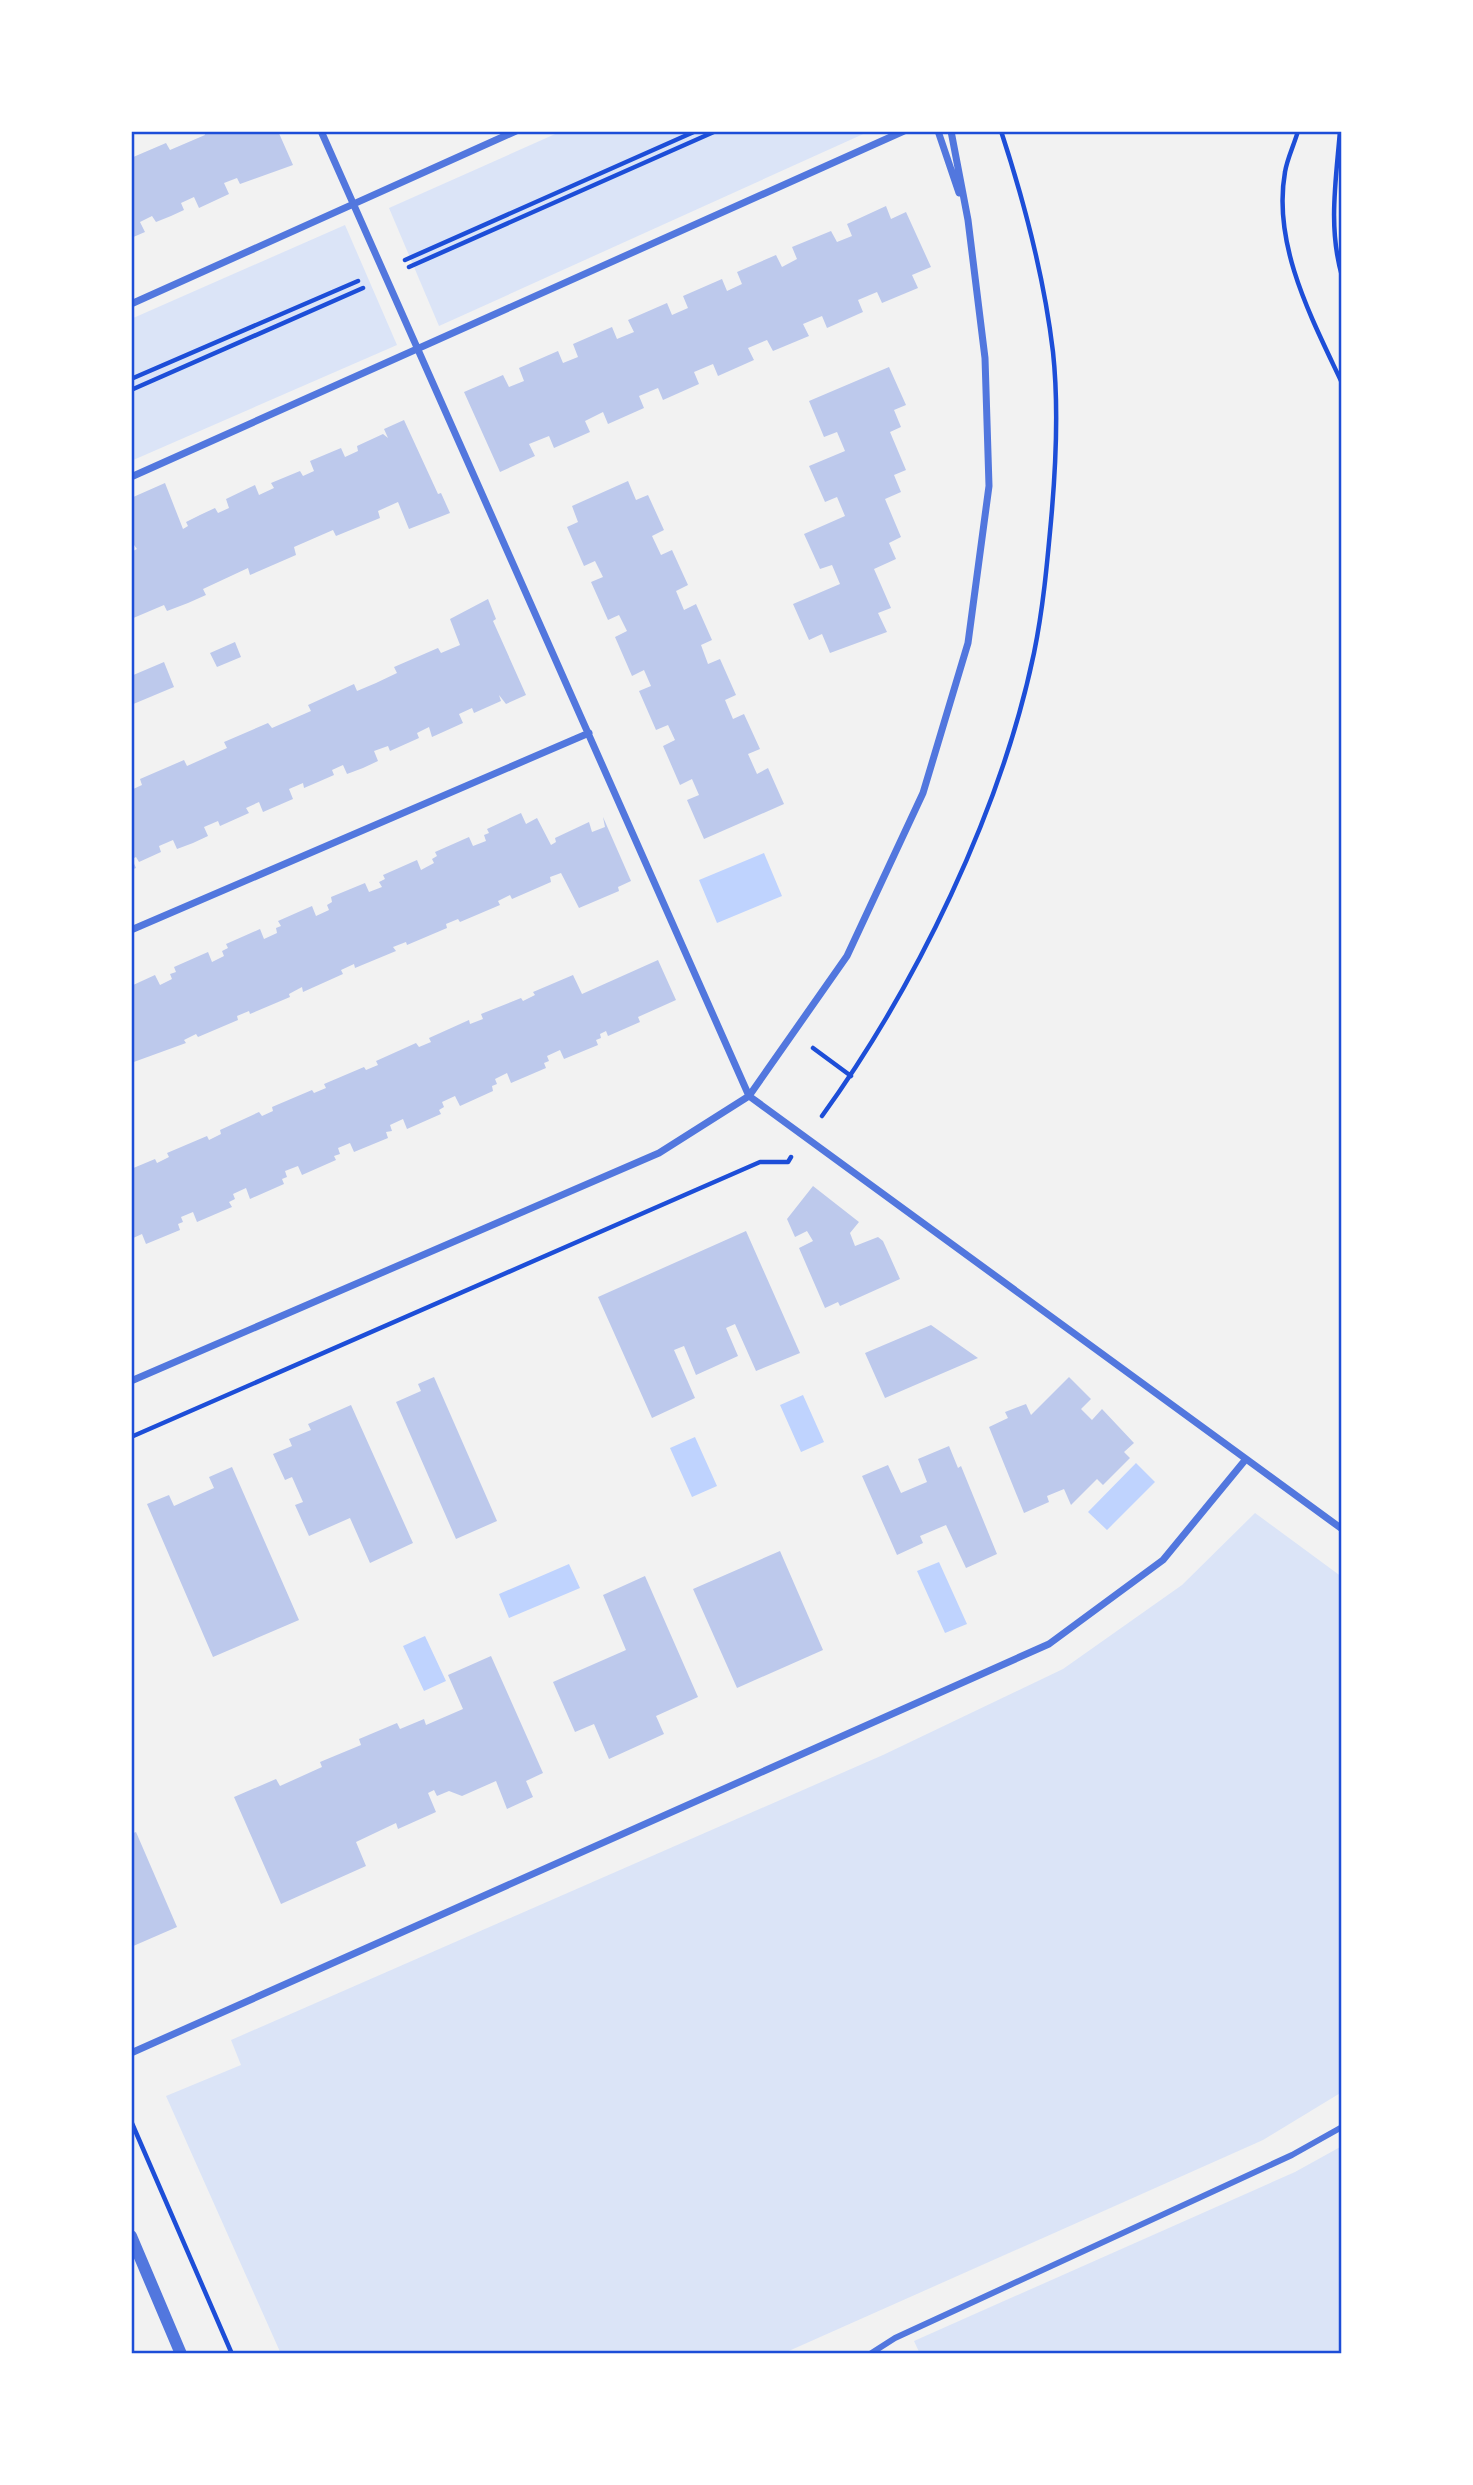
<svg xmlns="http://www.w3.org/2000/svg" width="1473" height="2485" font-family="Quicksand,sans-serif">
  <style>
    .green { fill: #dbe4f7 }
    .water { fill: #bfd3fe }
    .building { fill: #bdc9ec }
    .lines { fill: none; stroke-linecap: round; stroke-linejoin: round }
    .path { stroke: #1d4ed8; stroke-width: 4.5 }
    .pedestrian { stroke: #5277de; stroke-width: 6 }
    .minor { stroke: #5277de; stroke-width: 7 }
    .tertiary { stroke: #5277de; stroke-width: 12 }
    .neatline { fill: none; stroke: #1d4ed8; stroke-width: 2.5 }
  </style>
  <rect width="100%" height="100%" fill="#f2f2f2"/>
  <path class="green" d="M562,131h308l-431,195 -50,-118z
    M345,225l52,120 -266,116v-142z
    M1255,1513l87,64v515l-79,48 -481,214h-501l-115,-258 75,-31 -10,-25 652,-285 180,-86 119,-84z
    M1342,2146v208h-422l-6,-13 381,-169z"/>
  <path class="water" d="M764,853l18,43 -65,27 -18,-43z
    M803,1395l21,47 -23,10 -21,-47z
    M695,1437l22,49 -25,11 -22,-49z
    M1136,1463l19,19 -48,48 -19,-18z
    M939,1562l28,62 -22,9 -28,-62z
    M569,1564l11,24 -71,30 -10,-24z
    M425,1636l21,45 -22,10 -21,-45z"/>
  <path class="building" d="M204,131h74l15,34 -53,19 -3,-6 -13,5 5,11 -30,14 -5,-11 -13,6 3,7 -13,6 -15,6 -4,-6 -12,6 5,10 -14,6v-80l35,-15 4,7 35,-15z
    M886,206l5,13 15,-7 25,55 -19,8 6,13 -36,15 -5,-11 -19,8 5,12 -36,16 -5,-12 -19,8 6,12 -36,15 -6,-11 -19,8 6,12 -36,16 -5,-12 -19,8 5,12 -36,16 -5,-12 -19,8 5,12 -36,16 -5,-12 -18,9 5,11 -36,16 -5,-12 -20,8 6,12 -35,16 -36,-80 39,-17 6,12 15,-6 -5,-13 39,-17 5,12 15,-6 -5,-13 39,-17 5,12 17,-7 -6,-12 39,-17 5,12 16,-7 -5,-12 39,-17 5,12 15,-7 -5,-12 39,-17 6,12 15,-8 -5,-12 39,-16 6,11 15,-6 -5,-12z
    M889,367l17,38 -12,5 7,17 -11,5 16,38 -12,5 7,17 -16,7 16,38 -12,6 7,16 -22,10 17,39 -13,5 9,19 -57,21 -8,-19 -13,6 -16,-36 47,-20 -8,-19 -12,4 -16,-35 41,-18 -8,-19 -12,5 -16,-36 36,-15 -8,-19 -13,5 -15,-36z
    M404,420l34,74 3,-1 9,20 -41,16 -11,-27 -20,9 2,7 -44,18 -3,-6 -39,17 2,8 -46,20 -2,-7 -45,21 3,6 -18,8 -21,8 -3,-6 -33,14v-67l6,-3 -6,-8v-43l34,-15 18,46 5,-3 -2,-4 14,-7 15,-7 3,5 11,-5 -3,-9 29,-14 4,10 15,-7 -3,-5 29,-12 3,5 11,-5 -4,-10 31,-13 4,9 13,-6 -1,-5 26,-12 5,4 -4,-9z
    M628,481l8,19 12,-5 16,35 -12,6 9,19 11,-5 16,35 -12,6 8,19 12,-6 16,36 -11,5 7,19 12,-5 16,36 -11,5 8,19 11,-5 16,35 -12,5 9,20 11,-6 16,36 -80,35 -17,-39 12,-5 -7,-16 -12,6 -17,-39 12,-6 -7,-15 -12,5 -17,-39 12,-5 -7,-16 -12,6 -17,-39 12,-6 -8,-16 -11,5 -17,-38 12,-5 -8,-16 -11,5 -17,-39 11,-5 -6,-16z
    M488,599l8,20 -3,2 33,74 -20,9 -7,-9 2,6 -27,12 -2,-5 -13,6 4,9 -31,14 -3,-10 -12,6 2,5 -29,13 -2,-5 -14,5 4,10 -15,7 -16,6 -4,-9 -11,5 2,5 -16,7 -14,6 -1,-5 -14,6 4,10 -30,13 -4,-10 -13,6 3,5 -29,13 -2,-5 -14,6 4,9 -15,7 -16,6 -4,-9 -14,6 2,6 -22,10 -3,-5 -4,2 4,9 -5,2v-80l11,-5 -2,-6 44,-19 3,6 40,-18 -3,-6 44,-19 4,5 39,-17 -3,-6 46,-21 3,7 19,-8 21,-10 -3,-6 44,-19 3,5 19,-8 -10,-26z
    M235,642l6,15 -24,10 -7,-14z
    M164,662l10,25 -43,18v-29z
    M521,813l5,11 11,-6 14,27 5,-3 -1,-4 34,-16 3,10 13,-5 -2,-10 28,64 -13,6 1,4 -40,17 -18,-35 -11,4 1,5 -39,17 -2,-4 -12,6 2,4 -40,17 -2,-3 -12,5 1,4 -40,17 -1,-3 -13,5 3,4 -41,17 -1,-4 -13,6 2,4 -40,18 -1,-5 -13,7 1,3 -40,17 -1,-3 -12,5 1,4 -40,17 -2,-3 -12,6 2,3 -55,20v-77l24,-11 5,10 12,-6 -2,-5 6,-2 -2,-5 34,-15 4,10 12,-6 -2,-5 6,-3 -2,-4 34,-15 4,10 13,-6 -1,-5 5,-2 -3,-5 34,-15 4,10 13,-6 -2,-5 5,-3 -1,-5 34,-14 4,9 13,-5 -3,-5 6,-3 -2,-4 34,-15 4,10 13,-7 -2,-4 5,-3 -2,-4 34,-15 4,9 13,-5 -2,-6 5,-2 -2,-4z
    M658,960l18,40 -38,17 2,5 -32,14 -2,-5 -6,3 1,4 -5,2 2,5 -34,14 -4,-9 -13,6 2,5 -5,2 2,5 -35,15 -4,-10 -12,6 2,5 -5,2 1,5 -33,15 -5,-10 -13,6 2,5 -5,3 2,4 -34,15 -4,-10 -13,6 2,6 -6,1 2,6 -34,14 -4,-9 -12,5 2,6 -6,2 2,4 -34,15 -4,-9 -13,5 2,6 -5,2 2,5 -34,15 -4,-11 -13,6 2,5 -6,3 3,5 -35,15 -4,-10 -12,5 2,5 -5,2 2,6 -34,14 -4,-10 -11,5v-70l24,-10 2,4 12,-6 -2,-4 40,-17 2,4 12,-6 -1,-4 39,-18 3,4 11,-5 -1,-4 40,-17 2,3 12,-5 -2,-4 40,-17 2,3 12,-5 -2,-4 40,-18 3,4 12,-5 -2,-4 40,-18 1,4 13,-5 -2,-5 40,-16 2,3 12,-6 -2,-3 40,-17 9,19z
    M813,1186l46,36 -9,11 5,13 23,-9 5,4 17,38 -60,27 -2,-4 -13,6 -26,-60 14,-7 -6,-10 -12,6 -8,-18z
    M746,1231l54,122 -44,18 -21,-47 -9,4 12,28 -42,19 -12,-29 -10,4 21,48 -43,20 -54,-121z
    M931,1325l47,33 -93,40 -20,-45z
    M434,1377l63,144 -41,18 -60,-137 25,-11 -3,-7z
    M1069,1377l22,22 -10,10 11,11 10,-11 32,34 -10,9 6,6 -27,27 -6,-6 -26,26 -7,-16 -17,7 2,6 -25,11 -35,-86 19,-9 -3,-6 21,-8 5,11z
    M351,1405l62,138 -43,20 -20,-45 -41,18 -14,-31 8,-3 -11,-25 -7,3 -12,-26 19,-8 -3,-7 22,-9 -3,-6z
    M949,1446l9,22 3,-2 36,88 -31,14 -20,-43 -26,11 3,7 -26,12 -35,-79 26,-11 13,28 26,-11 -9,-23z
    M232,1467l67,153 -86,37 -66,-153 22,-9 5,11 22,-10 18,-8 -5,-11z
    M780,1551l43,99 -86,38 -44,-99z
    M645,1576l53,121 -42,19 8,18 -55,25 -15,-35 -19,8 -22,-50 73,-32 -23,-55z
    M491,1656l52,117 -17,8 7,16 -26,12 -11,-28 -34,15 -13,-5 -12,5 -3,-6 -6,3 8,19 -38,17 -2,-6 -40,19 10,24 -85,38 -47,-107 42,-18 4,7 42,-19 -2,-5 41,-17 -2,-6 38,-16 3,6 24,-10 2,6 37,-16 -15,-34z
    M136,1832l41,95 -46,20v-113z"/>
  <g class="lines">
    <path class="path" d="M1298,131c-4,14 -11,28 -13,41 -13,73 27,147 57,211
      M1340,131c-4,49 -12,97 2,145
      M405,260l291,-129
      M409,267l307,-136
      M131,379l227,-98
      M131,390l232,-102
      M813,1048l38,28
      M822,1116c94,-130 179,-305 212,-463 9,-44 13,-88 17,-132 5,-55 8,-113 2,-169 -9,-76 -28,-148 -52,-221
      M131,1437l629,-275h28l3,-5
      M131,2121l101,233"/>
    <path class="pedestrian" d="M870,2354l25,-16 397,-183 50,-28"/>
    <path class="minor" d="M321,131l428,965 593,433
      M938,131l21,62
      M131,304l385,-173
      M131,477l773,-346
      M131,930l458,-197
      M131,1381l528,-228 90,-57 98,-140 76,-163 45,-150 21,-157 -4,-128 -17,-138 -17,-89
      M131,2053l918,-409 114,-84 83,-101"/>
    <path class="tertiary" d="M131,2236l50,118"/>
  </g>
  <rect width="1473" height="2485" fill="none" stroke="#ffffff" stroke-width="266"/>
  <rect x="133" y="133" width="1207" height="2219" class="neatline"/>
</svg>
